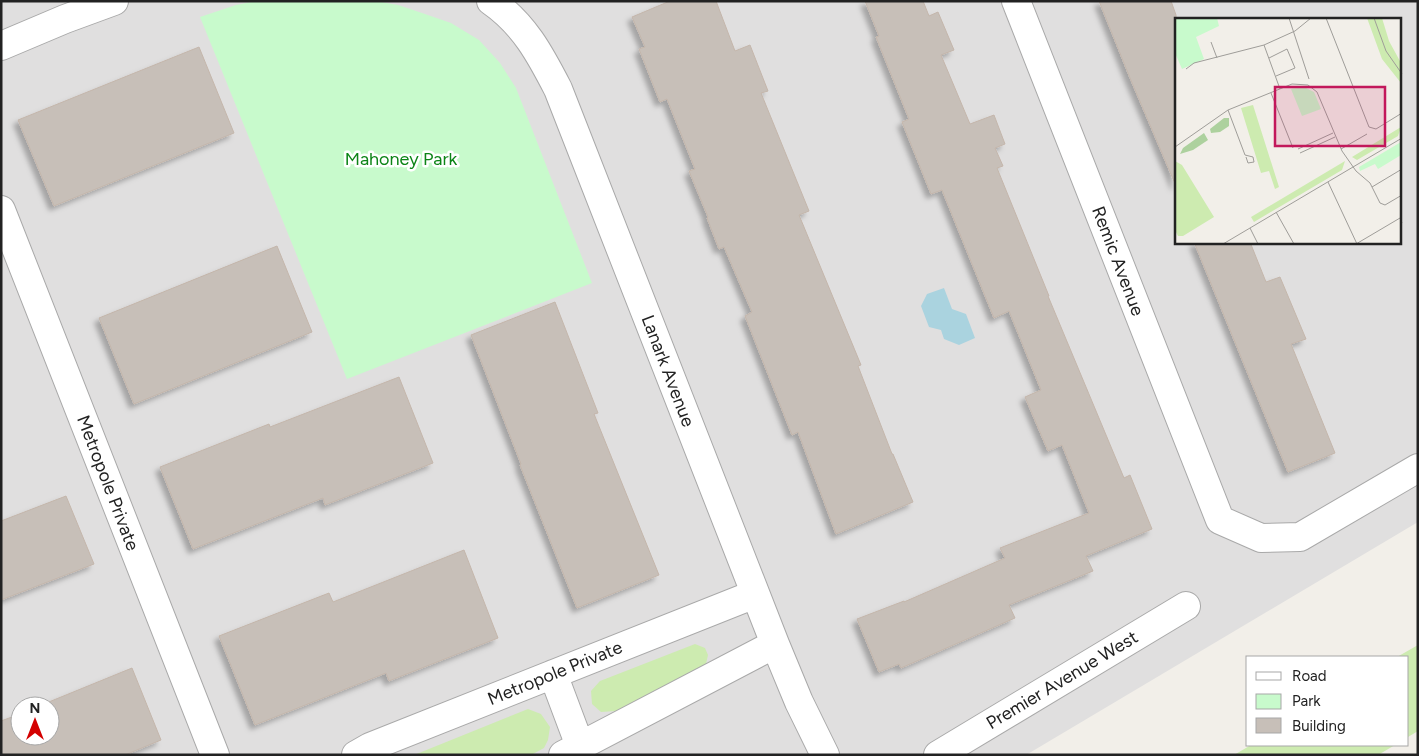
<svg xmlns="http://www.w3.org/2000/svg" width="1419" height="756" font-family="Figtree,sans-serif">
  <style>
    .residential { fill: #e0dfdf; fill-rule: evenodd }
    .grass { fill: #cdebb0 }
    .park { fill: #c8facc }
    .water { fill: #aad3df }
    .building { fill: #c7bfb8; stroke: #c4b6ab; filter: url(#shadow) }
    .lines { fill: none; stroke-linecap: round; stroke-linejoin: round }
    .minor-casing { stroke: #a9a9a9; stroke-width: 30 }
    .minor { stroke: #fff; stroke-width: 28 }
    .labels { text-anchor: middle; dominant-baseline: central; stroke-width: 5; stroke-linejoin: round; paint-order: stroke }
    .park-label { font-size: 18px; fill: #0c8416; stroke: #fff }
    .street-label { font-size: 18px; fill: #222; stroke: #fff }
    .inset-road { fill: none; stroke: #9f9d99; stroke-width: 1 }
    .view { fill: #c2185b; fill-opacity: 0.15; stroke: #c2185b; stroke-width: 2.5 }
    .inset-edge { fill: none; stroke: #222; stroke-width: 2.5 }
  </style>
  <defs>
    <filter id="shadow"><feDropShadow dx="-4.5" dy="4.5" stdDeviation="2.5" flood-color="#0004"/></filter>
  </defs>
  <rect width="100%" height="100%" fill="#f2efe9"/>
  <path class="residential" d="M1,1h1417v521l-392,233h-1025zM1176,19h224v223h-224zM20,706h30v30h-30z"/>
  <path class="grass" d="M695,644l10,4 3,7 -2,9 -90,47 -15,1 -9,-8 -1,-13 9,-10z
    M1418,645v86l-10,6v-80h-11z
    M528,709l13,5 9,13 -2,13 -4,8 -13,7h-117z
    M1251,745h144l-17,10h-144z"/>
  <path class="park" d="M256,1h120l22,4 24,8 29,10 28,17 21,23 16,25 76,195 -245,96 -147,-362 36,-12z"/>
  <path class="water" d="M944,288l8,21 14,5 9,24 -16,7 -15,-6 -3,-9 -12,-3 -8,-21 6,-12z"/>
  <path class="building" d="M670,1h46l19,50 15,-6 18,46 -7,2 48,118 -10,4 62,150 -3,1 34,88h1l20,48 -77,32 -38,-102 -6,3 -47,-119 7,-4 -28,-65 -5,2 -12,-31 1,-1 -19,-46 6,-2 -28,-70 -7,3 -21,-53 6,-2 -13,-30z
    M865,1h58l6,15 9,-4 16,38 -13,5 29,69 24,-9 11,29 -10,4 8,18 -6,2 52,128h-1l76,182 6,-3 22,54 -66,27 7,15 -84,34 6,13 -114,50 -2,-4 -20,8 -22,-53 47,-18v1l101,-44 -5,-10 89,-35 -27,-68 -14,6 -23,-54 16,-7 -32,-79 -15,7 -52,-128 -11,4 -29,-72 7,-3 -33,-82 3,-1z
    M1099,1h72l5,14v171l-46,-108z
    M199,47l35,86 -180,73 -36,-86z
    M1194,242h56l16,40 14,-5 26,62 -15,5 44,109 -47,19z
    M277,246l35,86 -178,72 -35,-86z
    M555,302l43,111 -4,1 65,161 -82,33 -57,-143 1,-1 -50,-129z
    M399,377l34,86 -108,42 -2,-7 -130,51 -33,-82 109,-43 1,3z
    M66,496l28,68 -93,36v-79z
    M464,550l34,88 -109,43 -3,-8 -131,52 -36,-89 110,-43 4,9z
    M132,668l29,72 -36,15h-124v-34l19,-7v22h30v-30h-11z"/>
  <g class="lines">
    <g class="minor-casing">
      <path id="minor" d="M491,1c33,23 49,53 67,88l217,555 24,58 26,53
        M1016,1l204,519 41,18 39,-1 118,-69
        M1,46l64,-27 49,-18
        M1,210l214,545
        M553,674l27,72
        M356,755l14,-8 385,-153
        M563,755l212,-111
        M938,755l248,-149"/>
    </g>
    <use href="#minor" class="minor"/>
  </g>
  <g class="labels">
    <g class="park-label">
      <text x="401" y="159">Mahoney Park</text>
    </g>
    <g class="street-label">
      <text transform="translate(1118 261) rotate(69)">Remic Avenue</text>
      <text transform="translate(668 371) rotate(69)">Lanark Avenue</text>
      <text transform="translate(108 483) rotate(69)">Metropole Private</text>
      <text transform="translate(555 673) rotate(-22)">Metropole Private</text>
      <text transform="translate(1062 680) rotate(-31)">Premier Avenue West</text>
    </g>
  </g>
  <g transform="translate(1175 18)">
    <rect width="226" height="226" fill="#f2efe9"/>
    <path d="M192,0h15l7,23 12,22v20l-19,-24zM78,87l26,82 -4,2 -6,-18 -8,2 -20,-65zM226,109l-3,9 -41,24 -5,-3zM0,143l7,4 32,52 -31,19h-5l-3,-6zM170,143l-3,9 -88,52 -3,-5z" fill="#cdebb0"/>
    <path d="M49,100h5v8l-9,6 -9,1 -1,-4zM29,115l4,7 -15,10 -13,4 3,-6z" fill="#add19e"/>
    <path d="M0,0h42l2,8 -23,11 8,22 -22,10 -7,-16zM129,69l10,5 7,17 -19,7 -11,-27zM226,124v13l-23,14 -3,-5 -15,7 -1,-4z" fill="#c8facc"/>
    <path class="inset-road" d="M114,0l20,61M151,0l43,109 7,2 26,-16M199,0l12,33 16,23M36,24l6,16M89,27l16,44M94,40l18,-9 8,19 -19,8M11,51l8,-6 70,-18 31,-14 16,-13M96,75l22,55M53,92l17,45 8,2 1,5 -6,1 -2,-6M0,129l53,-37 64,-26 16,1 9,7 25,59 14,20 14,12 10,20 5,2 17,-10M123,131l35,-16M166,131l26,-15M125,135l35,-16M153,164l29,62M197,169l30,-18M101,194l18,32M75,210l8,16M48,226l179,-106M181,226l44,-26 2,5"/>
    <path class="view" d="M100,69h110v59h-110z"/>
    <rect width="226" height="226" class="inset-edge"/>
  </g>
  <rect width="1419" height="756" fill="none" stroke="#222222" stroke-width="5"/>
  <rect x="1246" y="656" width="162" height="90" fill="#ffffff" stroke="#a7a7a7"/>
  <rect x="1256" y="672" width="25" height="8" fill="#ffffff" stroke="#a7a7a7"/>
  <text x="1292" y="681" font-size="15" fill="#222222">Road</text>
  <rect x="1256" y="694" width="25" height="15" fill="#c8facc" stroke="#a7a7a7"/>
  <text x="1292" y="706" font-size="15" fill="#222222">Park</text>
  <rect x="1256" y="718" width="25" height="15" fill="#c7bfb8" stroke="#a7a7a7"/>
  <text x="1292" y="731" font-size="15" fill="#222222">Building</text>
  <g transform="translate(35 721)"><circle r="24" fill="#ffffff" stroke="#a7a7a7"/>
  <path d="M0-4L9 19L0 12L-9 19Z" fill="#d40000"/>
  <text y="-8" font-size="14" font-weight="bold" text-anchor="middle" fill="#222222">N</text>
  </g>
</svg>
